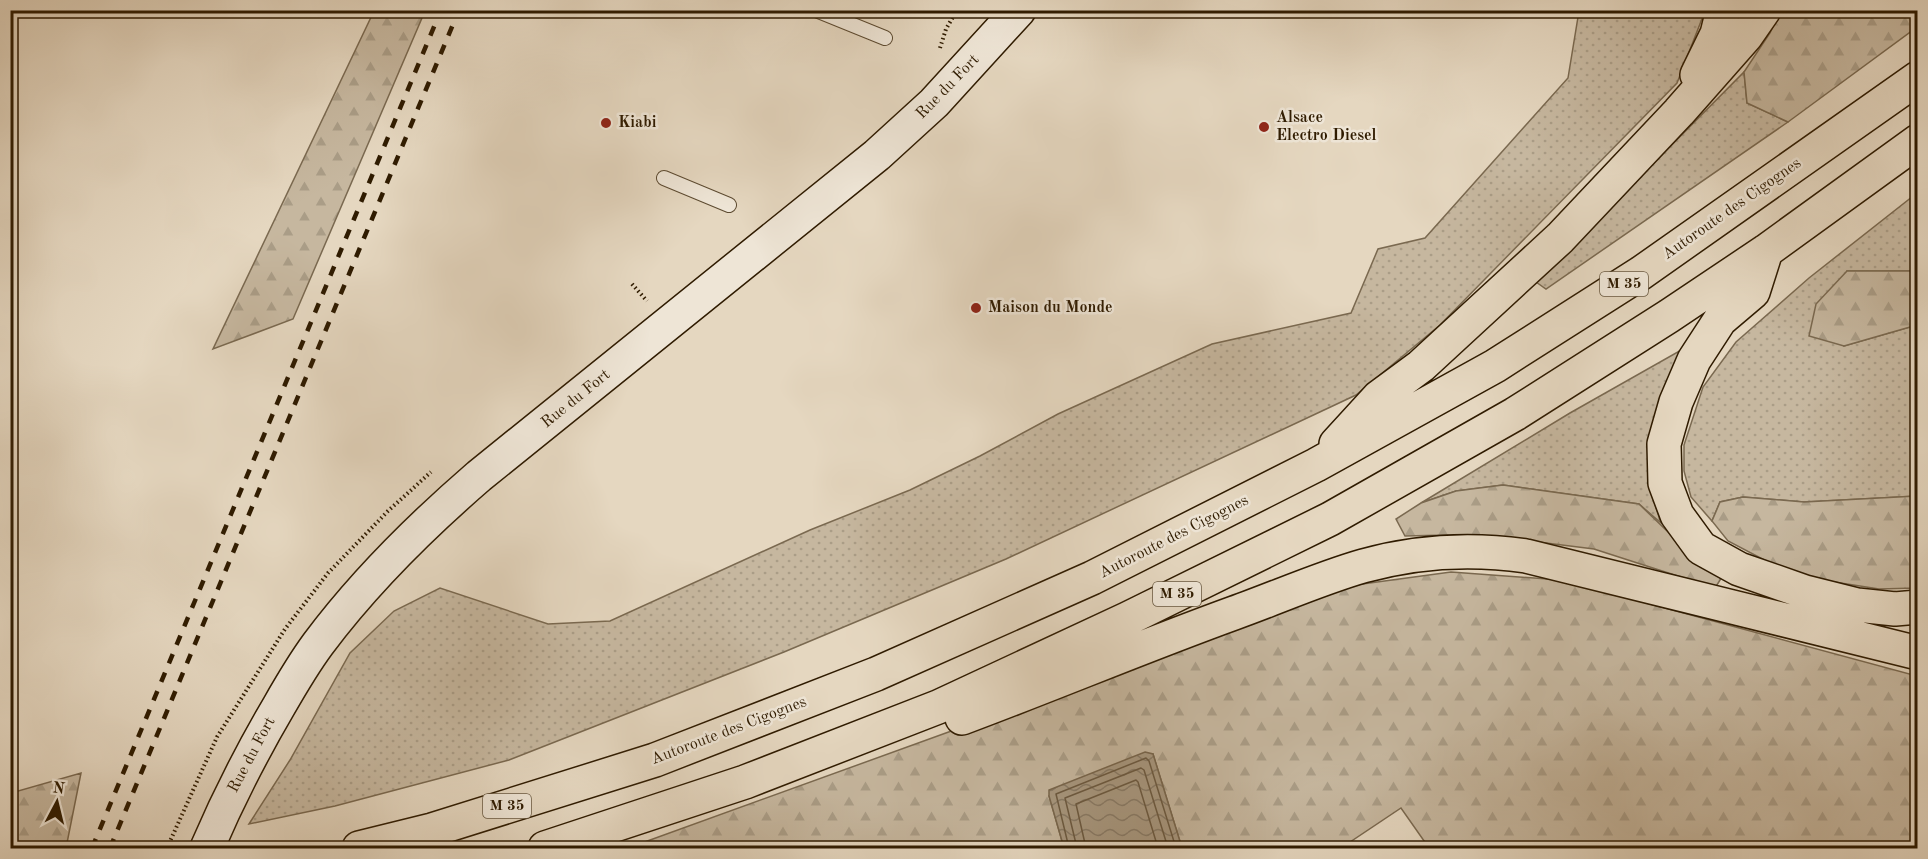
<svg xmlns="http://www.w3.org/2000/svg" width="1928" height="859" font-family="'Old Standard TT',serif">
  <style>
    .grass { fill: url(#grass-dots); stroke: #7a6950; stroke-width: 1.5 }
    .forest { fill: url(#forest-firs); stroke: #7a6950; stroke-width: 1.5 }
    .water { fill: url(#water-waves); stroke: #77654c; stroke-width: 1.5 }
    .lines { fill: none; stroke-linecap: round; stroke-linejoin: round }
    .shore { stroke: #6b5940; stroke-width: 1.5 }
    .lane-casing { stroke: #5c4a30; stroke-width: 16 }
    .secondary-casing { stroke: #2f1b00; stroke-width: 36 }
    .highway-casing { stroke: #2f1b00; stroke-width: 36 }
    .path { stroke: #2f1b00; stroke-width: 4; stroke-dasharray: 1.5 3; stroke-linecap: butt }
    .lane { stroke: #eee5d6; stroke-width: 14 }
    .secondary { stroke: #eee5d6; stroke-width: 33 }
    .highway { stroke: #e5d7c0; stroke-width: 33 }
    .rail { stroke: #2f1b00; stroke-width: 4.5; stroke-dasharray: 10 10; stroke-linecap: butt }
    .poi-dot { fill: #8f2418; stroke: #eee5d6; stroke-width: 2 }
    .labels { text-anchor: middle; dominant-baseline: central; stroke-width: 5; stroke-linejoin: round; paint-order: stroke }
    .shield { fill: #eee5d6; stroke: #685840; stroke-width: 1.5 }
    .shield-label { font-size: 15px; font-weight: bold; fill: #2f1b00 }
    .street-label { font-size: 16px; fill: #2f1b00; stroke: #eee5d6 }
    .poi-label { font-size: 16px; font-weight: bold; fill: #2f1b00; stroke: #eee5d6; text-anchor: start }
  </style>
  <defs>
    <pattern id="grass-dots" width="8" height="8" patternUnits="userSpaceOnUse" patternTransform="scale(1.5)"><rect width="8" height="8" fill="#c6b79f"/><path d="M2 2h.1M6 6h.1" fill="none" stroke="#aa9d87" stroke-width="1.8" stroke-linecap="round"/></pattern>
    <pattern id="forest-firs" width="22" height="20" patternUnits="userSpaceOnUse" patternTransform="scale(1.5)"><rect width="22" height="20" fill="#c6b79f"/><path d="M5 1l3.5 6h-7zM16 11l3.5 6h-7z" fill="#aa9d87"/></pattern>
    <pattern id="water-waves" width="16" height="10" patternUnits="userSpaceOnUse" patternTransform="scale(1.5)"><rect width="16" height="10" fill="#a7977f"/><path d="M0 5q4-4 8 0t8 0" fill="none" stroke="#887a66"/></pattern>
  </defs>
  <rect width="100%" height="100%" fill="#e5d7c0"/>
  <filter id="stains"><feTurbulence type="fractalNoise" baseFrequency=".00333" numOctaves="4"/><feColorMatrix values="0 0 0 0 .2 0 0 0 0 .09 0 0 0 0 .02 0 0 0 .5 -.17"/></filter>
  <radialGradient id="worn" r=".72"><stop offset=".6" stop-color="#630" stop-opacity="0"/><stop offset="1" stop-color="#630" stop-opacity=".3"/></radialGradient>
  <path class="grass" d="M1579,11h126l-28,72 -237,242 -84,70 -350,164 -222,93 -275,108 -174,46 -86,18 41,-64 60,-107 44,-42 46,-23 108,36 62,-3 200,-91 100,-40 70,-34 78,-42 154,-70 139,-31 27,-64 47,-11 143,-160z
    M1744,72l3,31 41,19 -242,167 -10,-7z
    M1917,193v78h-70l-3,75 73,-21v171l-113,6 -61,-5 -23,5 -8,19 -21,-24 -7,-26v-26l19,-58 33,-45 73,-64z
    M1683,349l-33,140 11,34 -22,-19 -136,-19 -47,6 -35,12 149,-90z"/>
  <path class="forest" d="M374,11h51l-132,308 -80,30z
    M1780,11h137v16l-129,95 -41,-19 -3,-31 26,-39z
    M1847,271h70v54l-73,21 -35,-10 7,-32z
    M1503,485l136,19 54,52 29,21 -7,11 -121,-39 -79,-10 -68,-4 -42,1 -9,-17 25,-16 35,-12z
    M1917,496v92l-38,1 -64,-10 -45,-16 -42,-22 -16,-20 8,-19 23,-5 61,5z
    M1451,572l110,8 356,96v172h-488l-28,-40 -60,40h-159l-29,-94 -104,42 15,52h-436l727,-263z
    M81,773l-15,75h-55v-55z"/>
  <path class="water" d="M1145,752l8,2 29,94h-118l-15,-52v-6z"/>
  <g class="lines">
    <path class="shore" d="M1069,848l-13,-54 90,-36 3,3 27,87
      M1077,848l-12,-50 76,-30 3,2 24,78
      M1086,848l-10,-44 60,-24 2,2 20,66"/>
    <g class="lane-casing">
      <path id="lane" d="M816,10l69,28
        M664,178l65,27"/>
    </g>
    <g class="secondary-casing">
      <path id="secondary" d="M207,848c21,-49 45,-96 72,-142 12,-21 25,-43 39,-62 47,-63 102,-117 161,-168l398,-321 57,-52 85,-93"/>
    </g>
    <g class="highway-casing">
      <path id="highway" d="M1697,75l20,-41 6,-24
        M1766,251l-13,41 -33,28 -26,40 -18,42 -12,42 1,39 12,32 24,33 38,21 66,23 52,13 38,4 23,-2
        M1336,444l43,-47 42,-31 139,-128 119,-126 67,-76 18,-26
        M962,718c91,-34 181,-72 272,-105 42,-15 87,-35 129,-47 54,-15 108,-18 163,-10l392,97
        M359,848l73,-18 223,-70 221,-86 216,-96 224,-113 179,-99 146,-93 277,-195
        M545,848l200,-66 193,-75 189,-88 203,-100 185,-105 154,-98 97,-65 152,-110"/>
    </g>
    <path class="path" d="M940,48l6,-19 11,-19
      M632,284l15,17
      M167,848l50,-111 68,-108 43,-56 60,-62 43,-39"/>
    <use href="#lane" class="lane"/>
    <use href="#secondary" class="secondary"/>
    <use href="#highway" class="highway"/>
    <path class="rail" d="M92,848l349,-838
      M110,848l349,-838"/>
  </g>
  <g class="poi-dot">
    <circle cx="606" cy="123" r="6"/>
    <circle cx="1264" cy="127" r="6"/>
    <circle cx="976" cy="308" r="6"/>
  </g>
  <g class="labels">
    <g class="shield">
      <rect x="1600" y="272" width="48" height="24" rx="4.5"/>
      <rect x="1153" y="582" width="48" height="24" rx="4.5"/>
      <rect x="483" y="794" width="48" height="24" rx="4.5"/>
    </g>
    <g class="shield-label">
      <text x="1624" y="284">M 35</text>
      <text x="1177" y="594">M 35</text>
      <text x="507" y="806">M 35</text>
    </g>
    <g class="street-label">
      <text transform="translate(948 87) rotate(-46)">Rue du Fort</text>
      <text transform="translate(1732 209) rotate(-35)">Autoroute des Cigognes</text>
      <text transform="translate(576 399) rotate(-39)">Rue du Fort</text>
      <text transform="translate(1174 537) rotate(-27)">Autoroute des Cigognes</text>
      <text transform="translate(729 731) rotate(-21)">Autoroute des Cigognes</text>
      <text transform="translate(252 755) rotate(-62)">Rue du Fort</text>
    </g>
    <g class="poi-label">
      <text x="1276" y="118">Alsace<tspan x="1276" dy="18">Electro Diesel</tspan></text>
      <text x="618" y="123">Kiabi</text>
      <text x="988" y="308">Maison du Monde</text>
    </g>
  </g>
  <rect width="1928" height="859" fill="none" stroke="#e5d7c0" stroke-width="36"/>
  <rect x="12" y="12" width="1904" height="835" fill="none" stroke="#2f1b00" stroke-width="3"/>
  <rect x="18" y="18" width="1892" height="823" fill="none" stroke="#2f1b00" stroke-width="1.5"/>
  <g transform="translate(57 802) rotate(7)" stroke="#eee5d6" stroke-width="4.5" paint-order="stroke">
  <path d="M0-4.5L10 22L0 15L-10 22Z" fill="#2f1b00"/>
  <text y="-9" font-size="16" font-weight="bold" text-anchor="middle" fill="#2f1b00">N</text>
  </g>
  <rect width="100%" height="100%" filter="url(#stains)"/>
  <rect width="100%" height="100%" fill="url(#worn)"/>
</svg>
